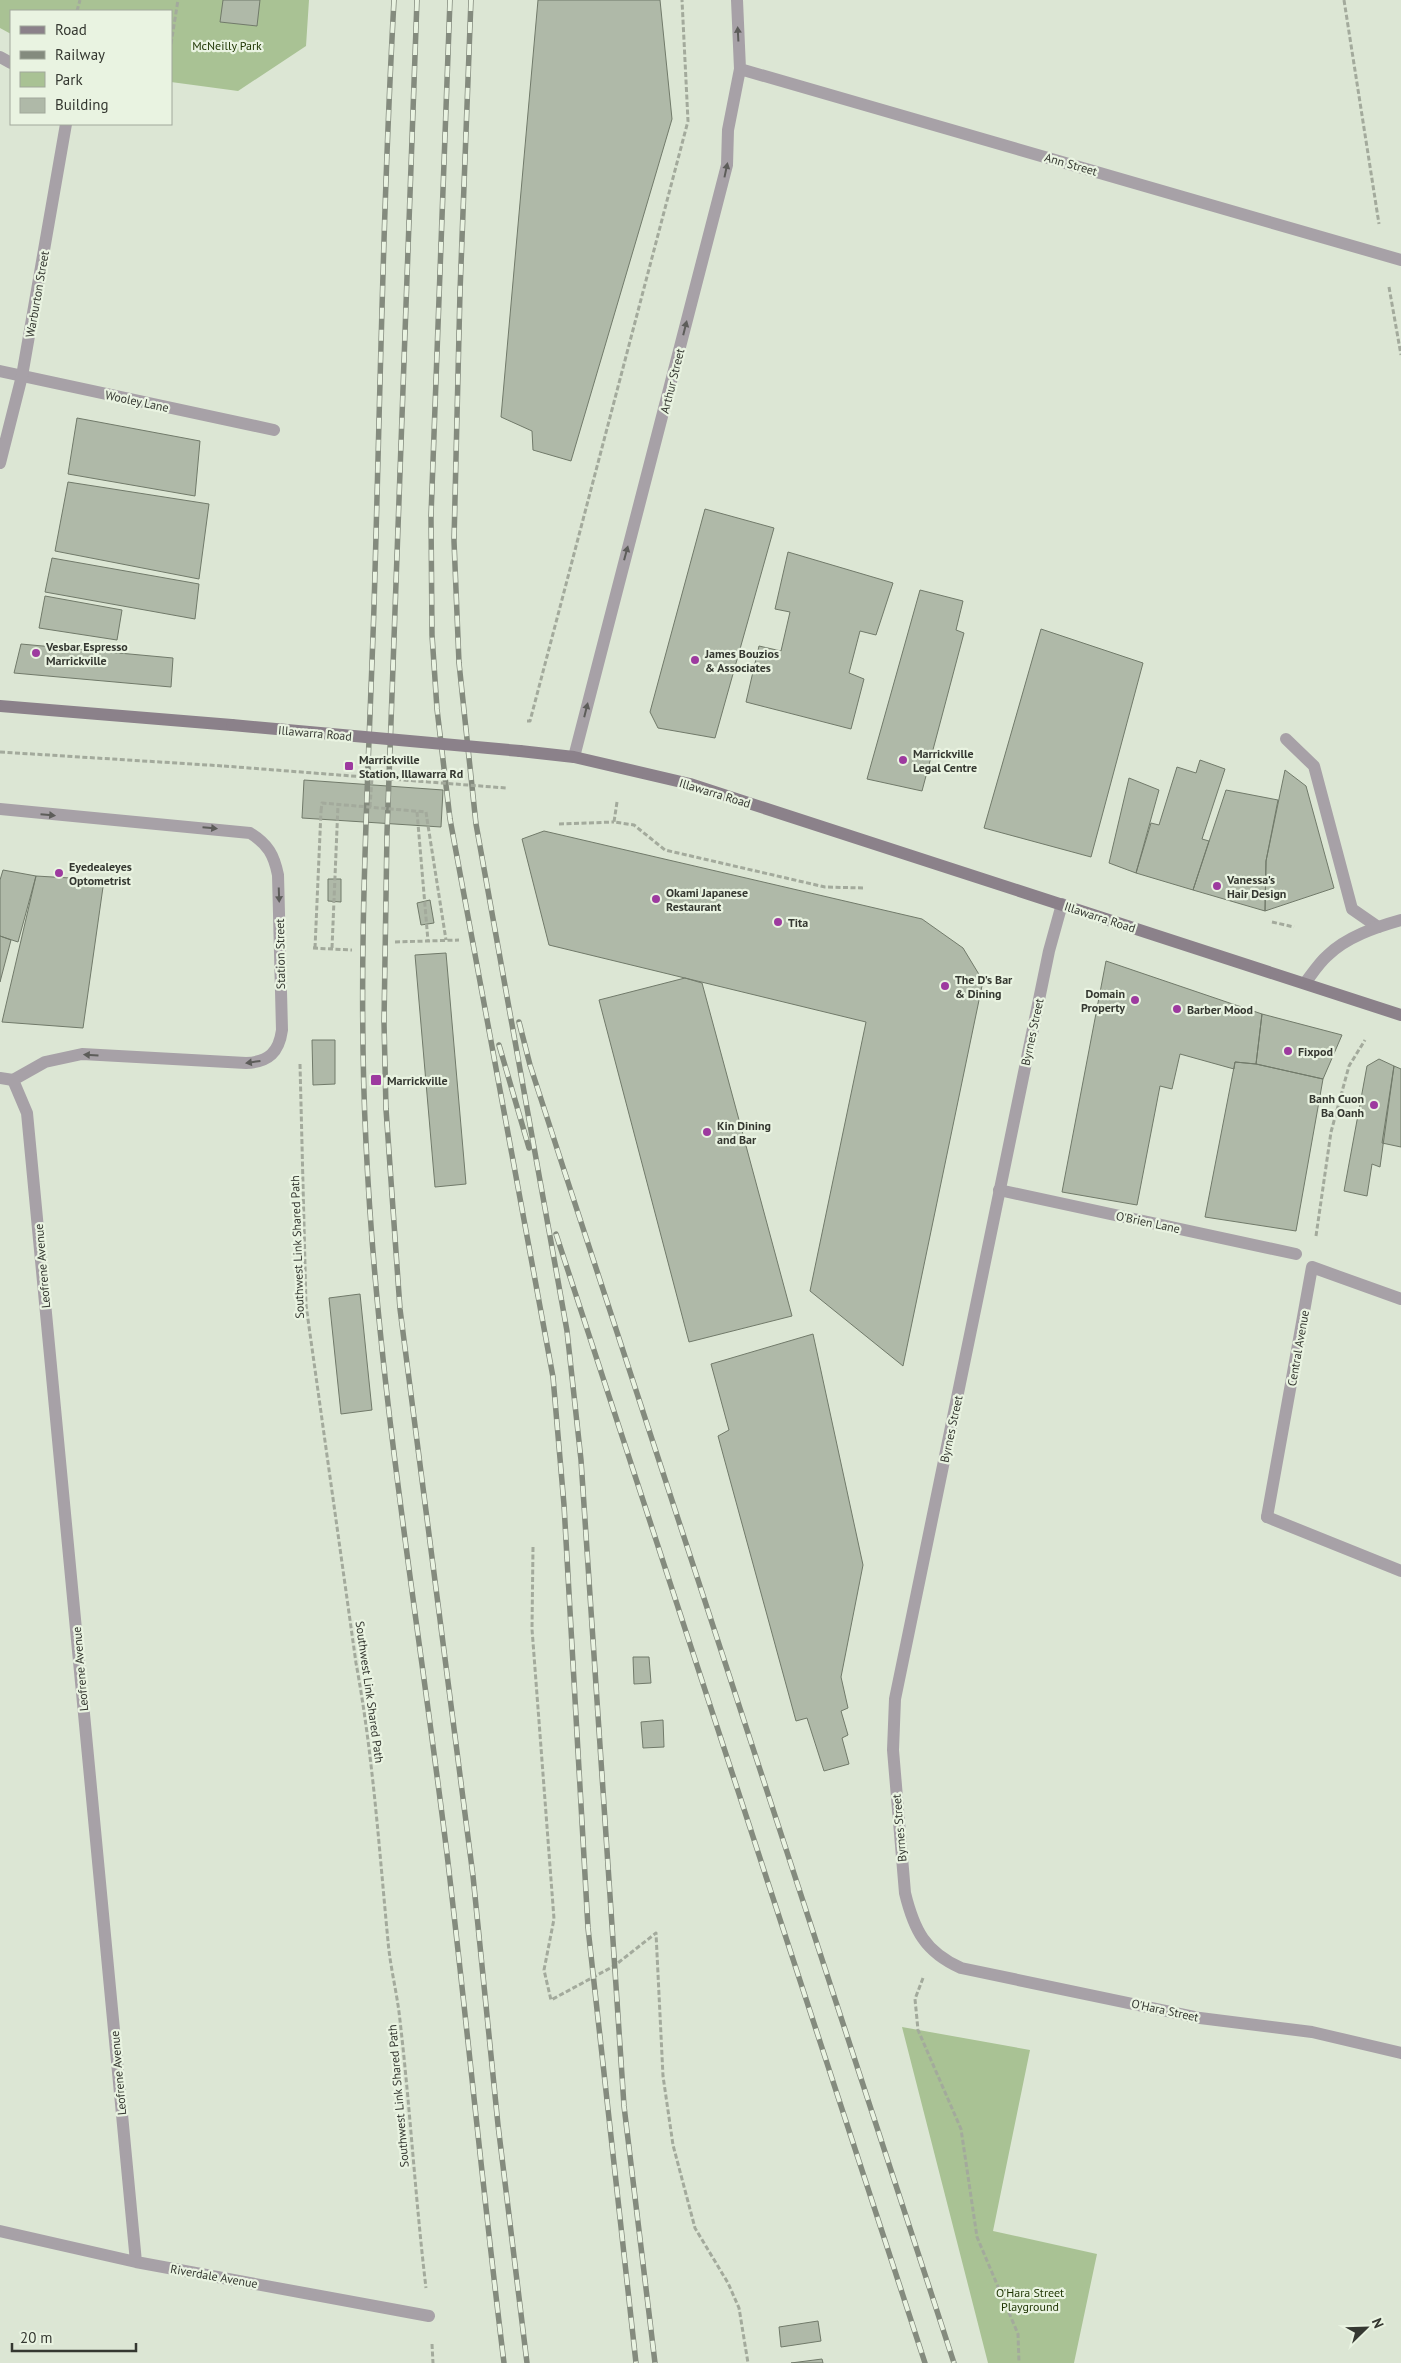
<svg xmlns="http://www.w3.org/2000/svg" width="1401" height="2363" font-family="'PT Sans',sans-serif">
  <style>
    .green { fill: #a9c294 }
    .building { fill: #afb9a8; stroke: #717a6a }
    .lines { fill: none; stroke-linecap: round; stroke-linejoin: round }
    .path { stroke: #a3aa9c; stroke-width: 3; stroke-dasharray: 5 2.5; stroke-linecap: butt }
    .lane { stroke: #a7a1a7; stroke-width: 12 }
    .street { stroke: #a7a1a7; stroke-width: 12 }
    .secondary { stroke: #8b818a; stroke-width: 12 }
    .rail-casing { stroke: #848b7e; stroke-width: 5.5 }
    .rail { stroke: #e9f3e1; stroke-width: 4; stroke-dasharray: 11; stroke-linecap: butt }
    .path-bridge { stroke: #a3aa9c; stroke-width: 3; stroke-dasharray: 5 2.5; stroke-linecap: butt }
    .secondary-bridge { stroke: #8b818a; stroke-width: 12 }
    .oneway { fill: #5d5d5a }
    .poi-dot { fill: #9d3a9f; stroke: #e9f3e1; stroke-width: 2 }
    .labels { text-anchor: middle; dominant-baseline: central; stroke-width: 4.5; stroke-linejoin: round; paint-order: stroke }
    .park-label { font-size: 12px; fill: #1d3400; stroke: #e9f3e1 }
    .street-label { font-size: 12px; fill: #353831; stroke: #e9f3e1 }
    .poi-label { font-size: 12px; font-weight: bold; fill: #353831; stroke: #e9f3e1; text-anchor: start }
  </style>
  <rect width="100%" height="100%" fill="#dce6d4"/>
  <path class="green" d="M0,0h309l-3,46 -68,45 -67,-9v-71h-160v23l-11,-6z
    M902,2027l128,23 -37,181 104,23 -23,109h-86z"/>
  <path class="building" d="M223,0h37l-3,26 -37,-4z
    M538,0h122l12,119 -101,342 -38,-11 -1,-19 -31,-14z
    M77,418l123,23 -5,55 -127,-22z
    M68,482l141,22 -10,75 -144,-28z
    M705,509l69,19 -59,210 -57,-10 -8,-16z
    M788,552l105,31 -17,52 -16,-4 -11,42 15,6 -13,50 -105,-27 13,-56 22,5 9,-39 -15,-3z
    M52,558l147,26 -4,35 -150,-27z
    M920,590l43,11 -7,29 8,3 -42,158 -55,-12z
    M45,596l77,14 -5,30 -78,-12z
    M1041,629l102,34 -52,194 -107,-29z
    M21,644l152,14 -2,29 -157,-14z
    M1200,760l25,9 -23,70 7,2 -16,49 -57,-17 15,-50 8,2 18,-58 19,6z
    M1285,770l21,16 28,102 -69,23 1,-50z
    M1129,778l30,12 -23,83 -27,-10z
    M304,780l139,10 -2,37 -139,-9z
    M1226,790l52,10 -12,61 -1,50 -72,-21z
    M544,831l378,88 41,29 20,33 -80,385 -93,-75 56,-269 -317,-77 -27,-106z
    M3,870l33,6 -18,66 -18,-6v-56z
    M36,876l68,4 -21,148 -81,-6z
    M328,879h13v23l-13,-1z
    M430,900l4,23 -13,2 -4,-22z
    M0,936l11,4 -11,42z
    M446,953l20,231 -31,3 -20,-232z
    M1106,961l156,53 -6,50 -21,-2 -1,7 -54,-15 -8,35 -12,-3 -23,119 -75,-13z
    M685,978l17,5 90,333 -103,26 -90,-342z
    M1262,1014l80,21 -19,44 -67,-15z
    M312,1040h23v44l-22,1z
    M1379,1059l15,7 -14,101 -8,-3 -5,32 -23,-5 23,-125z
    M1235,1062l21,2 67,15 -27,152 -91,-14z
    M1394,1066l7,3v78l-19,-4z
    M360,1294l12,116 -31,4 -12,-116z
    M813,1334l50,231 -22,112 7,31 -7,3 7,24 -6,3 7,26 -25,7 -17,-53 -11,3 -78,-285 11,-6 -18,-66z
    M633,1657h16l2,26 -17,1z
    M663,1720l1,27 -21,1 -2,-26z
    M818,2321l3,20 -40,6 -2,-20z
    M822,2359l1,4h-32z"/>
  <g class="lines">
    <path class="path" d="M1344,0l35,224
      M77,11l3,-11
      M171,44l7,-44
      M1389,287l12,68
      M527,721h3l158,-600 -6,-121
      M0,752l224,14
      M617,802l-3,20 20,3 31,25 160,37 39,1
      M370,807l2,-29
      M417,812l11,129
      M427,819l19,121
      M559,824l55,-2
      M1272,922l22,5
      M395,942l64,-2
      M313,948l39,2
      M315,948l6,-137
      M332,948l6,-143
      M300,1064l6,241 50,358c17,92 23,185 32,278 2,24 8,48 11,71 11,92 16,184 27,276
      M1316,1236l15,-104 18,-66 16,-26
      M533,1547l-1,82 22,290 -10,51 7,30 63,-34 42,-33 7,143 10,69 22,83 33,55 11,25 9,55
      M923,1978l-8,21 3,31 43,99 16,108 41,97 1,29
      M432,2344l1,19"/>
    <path class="lane" d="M0,57l11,6
      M0,371l274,59
      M1286,739l28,27 38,143 26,18
      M0,1078l13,2
      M999,1190l297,64
      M1267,1517l45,-250 89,32"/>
    <path class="street" d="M740,69l661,191
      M0,463l22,-87 44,-252
      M574,757l153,-592 1,-35 12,-61 -3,-69
      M0,809l250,24c18,11 24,22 28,42l4,155c-3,22 -13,32 -36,33l-164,-9 -37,8 -32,18 14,33 109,1149
      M1062,904l-13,47 -154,748 -2,51 12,143c9,37 20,59 56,75l239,50 112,14 89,21
      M1305,983c7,-9 14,-20 22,-27 19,-19 49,-29 74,-36
      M1267,1517l134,54
      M0,2231l136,31 293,54"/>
    <path class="secondary" d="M0,706l232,19
      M520,751l54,6 116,27 711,231"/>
    <g class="rail-casing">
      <path id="rail" d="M394,0c-11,202 -14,405 -20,607 -6,179 -17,358 -8,536 11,239 52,474 81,711 20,169 36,339 57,509
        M417,0l-30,833 -3,189 2,87 14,200 73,567 25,249 29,238
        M450,0l-19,516 1,119 5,74 13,110 103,558 11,128 24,423 48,435
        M471,0l-11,292 -6,249 5,122 17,161 91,507 14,129 43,646 31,257
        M519,1022l11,43 33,102 391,1196
        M499,1045l30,103
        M556,1234l369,1129"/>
    </g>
    <use href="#rail" class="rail"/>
    <path class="path-bridge" d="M224,766l282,22
      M321,811l1,-8 104,9 1,7"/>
    <path class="secondary-bridge" d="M232,725l288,26"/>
  </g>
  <defs><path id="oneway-solid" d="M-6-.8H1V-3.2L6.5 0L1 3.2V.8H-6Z" transform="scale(1.25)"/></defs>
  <g class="oneway">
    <use href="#oneway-solid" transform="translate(738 34) rotate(-93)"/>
    <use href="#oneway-solid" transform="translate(726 170) rotate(-78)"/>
    <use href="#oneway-solid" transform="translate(685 328) rotate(-76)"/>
    <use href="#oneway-solid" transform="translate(626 553) rotate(-75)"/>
    <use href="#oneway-solid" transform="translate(586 710) rotate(-76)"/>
    <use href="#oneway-solid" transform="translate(48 815) rotate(5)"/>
    <use href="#oneway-solid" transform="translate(210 828) rotate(5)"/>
    <use href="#oneway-solid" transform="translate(279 895) rotate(88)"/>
    <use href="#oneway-solid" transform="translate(91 1055) rotate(-177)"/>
    <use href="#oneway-solid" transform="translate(253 1062) rotate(172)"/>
  </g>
  <g class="poi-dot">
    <circle cx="36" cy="653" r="5"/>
    <circle cx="695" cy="660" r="5"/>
    <circle cx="903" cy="760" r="5"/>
    <rect x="344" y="761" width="10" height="10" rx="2.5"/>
    <circle cx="59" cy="873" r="5"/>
    <circle cx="1217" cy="886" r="5"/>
    <circle cx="656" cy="899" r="5"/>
    <circle cx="778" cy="922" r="5"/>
    <circle cx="945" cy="986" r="5"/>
    <circle cx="1135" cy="1000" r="5"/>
    <circle cx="1177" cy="1009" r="5"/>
    <circle cx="1288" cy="1051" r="5"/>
    <rect x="370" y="1074" width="12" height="12" rx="2.5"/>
    <circle cx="1374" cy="1105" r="5"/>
    <circle cx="707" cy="1132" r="5"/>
  </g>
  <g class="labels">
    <g class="park-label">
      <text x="227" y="45">McNeilly Park</text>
      <text x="1030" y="2292">O'Hara Street<tspan x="1030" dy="14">Playground</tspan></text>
    </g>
    <g class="street-label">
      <text transform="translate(1071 164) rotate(16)">Ann Street</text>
      <text transform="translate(37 294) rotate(-80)">Warburton Street</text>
      <text transform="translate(672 381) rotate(-76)">Arthur Street</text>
      <text transform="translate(137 401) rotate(12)">Wooley Lane</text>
      <text transform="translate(315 733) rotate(5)">Illawarra Road</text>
      <text transform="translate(715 793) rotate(17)">Illawarra Road</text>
      <text transform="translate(1100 917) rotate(18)">Illawarra Road</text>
      <text transform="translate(280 954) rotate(-91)">Station Street</text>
      <text transform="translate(1032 1032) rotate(-78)">Byrnes Street</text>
      <text transform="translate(1148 1222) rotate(12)">O'Brien Lane</text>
      <text transform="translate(297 1247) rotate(-92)">Southwest Link Shared Path</text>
      <text transform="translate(42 1266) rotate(-95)">Leofrene Avenue</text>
      <text transform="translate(1298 1348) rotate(-80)">Central Avenue</text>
      <text transform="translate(951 1429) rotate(-78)">Byrnes Street</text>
      <text transform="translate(80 1669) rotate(-95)">Leofrene Avenue</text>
      <text transform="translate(370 1692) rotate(82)">Southwest Link Shared Path</text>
      <text transform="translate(899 1828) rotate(-95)">Byrnes Street</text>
      <text transform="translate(1165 2010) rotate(12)">O'Hara Street</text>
      <text transform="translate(118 2073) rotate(-95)">Leofrene Avenue</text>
      <text transform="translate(398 2096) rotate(-95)">Southwest Link Shared Path</text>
      <text transform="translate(214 2276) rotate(10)">Riverdale Avenue</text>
    </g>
    <g class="poi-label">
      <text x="46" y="646">Vesbar Espresso<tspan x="46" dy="14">Marrickville</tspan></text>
      <text x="705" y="653">James Bouzios<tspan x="705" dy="14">&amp; Associates</tspan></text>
      <text x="913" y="753">Marrickville<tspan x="913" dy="14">Legal Centre</tspan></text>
      <text x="359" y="759">Marrickville<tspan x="359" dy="14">Station, Illawarra Rd</tspan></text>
      <text x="69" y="866">Eyedealeyes<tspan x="69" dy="14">Optometrist</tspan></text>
      <text x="1227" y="879">Vanessa's<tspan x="1227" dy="14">Hair Design</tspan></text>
      <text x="666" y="892">Okami Japanese<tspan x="666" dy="14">Restaurant</tspan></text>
      <text x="788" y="922">Tita</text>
      <text x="955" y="979">The D's Bar<tspan x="955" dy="14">&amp; Dining</tspan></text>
      <text x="1125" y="993" text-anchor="end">Domain<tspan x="1125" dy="14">Property</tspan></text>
      <text x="1187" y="1009">Barber Mood</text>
      <text x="1298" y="1051">Fixpod</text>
      <text x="387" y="1080">Marrickville</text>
      <text x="1364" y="1098" text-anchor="end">Banh Cuon<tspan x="1364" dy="14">Ba Oanh</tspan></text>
      <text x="717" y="1125">Kin Dining<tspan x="717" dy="14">and Bar</tspan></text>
    </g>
  </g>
  <rect x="10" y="10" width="162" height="115" fill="#e9f3e1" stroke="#a1a89b"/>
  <rect x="20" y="26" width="25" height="8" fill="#8b818a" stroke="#a1a89b"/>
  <text x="55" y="35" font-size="15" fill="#353831">Road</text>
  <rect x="20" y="51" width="25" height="8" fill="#848b7e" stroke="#a1a89b"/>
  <text x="55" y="60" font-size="15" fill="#353831">Railway</text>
  <rect x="20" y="72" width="25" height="15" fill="#a9c294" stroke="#a1a89b"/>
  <text x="55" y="85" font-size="15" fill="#353831">Park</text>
  <rect x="20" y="98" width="25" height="15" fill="#afb9a8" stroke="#a1a89b"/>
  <text x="55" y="110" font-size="15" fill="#353831">Building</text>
  <g transform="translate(1366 2328) rotate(67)" stroke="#e9f3e1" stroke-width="4" paint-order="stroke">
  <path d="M0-4L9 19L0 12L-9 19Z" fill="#353831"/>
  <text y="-8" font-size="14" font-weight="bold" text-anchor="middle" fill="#353831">N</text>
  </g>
  <path d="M12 2343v8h124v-8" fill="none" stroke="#353831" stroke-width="2.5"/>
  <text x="20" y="2343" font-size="15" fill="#353831" stroke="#e9f3e1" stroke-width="4" paint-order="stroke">20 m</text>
</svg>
